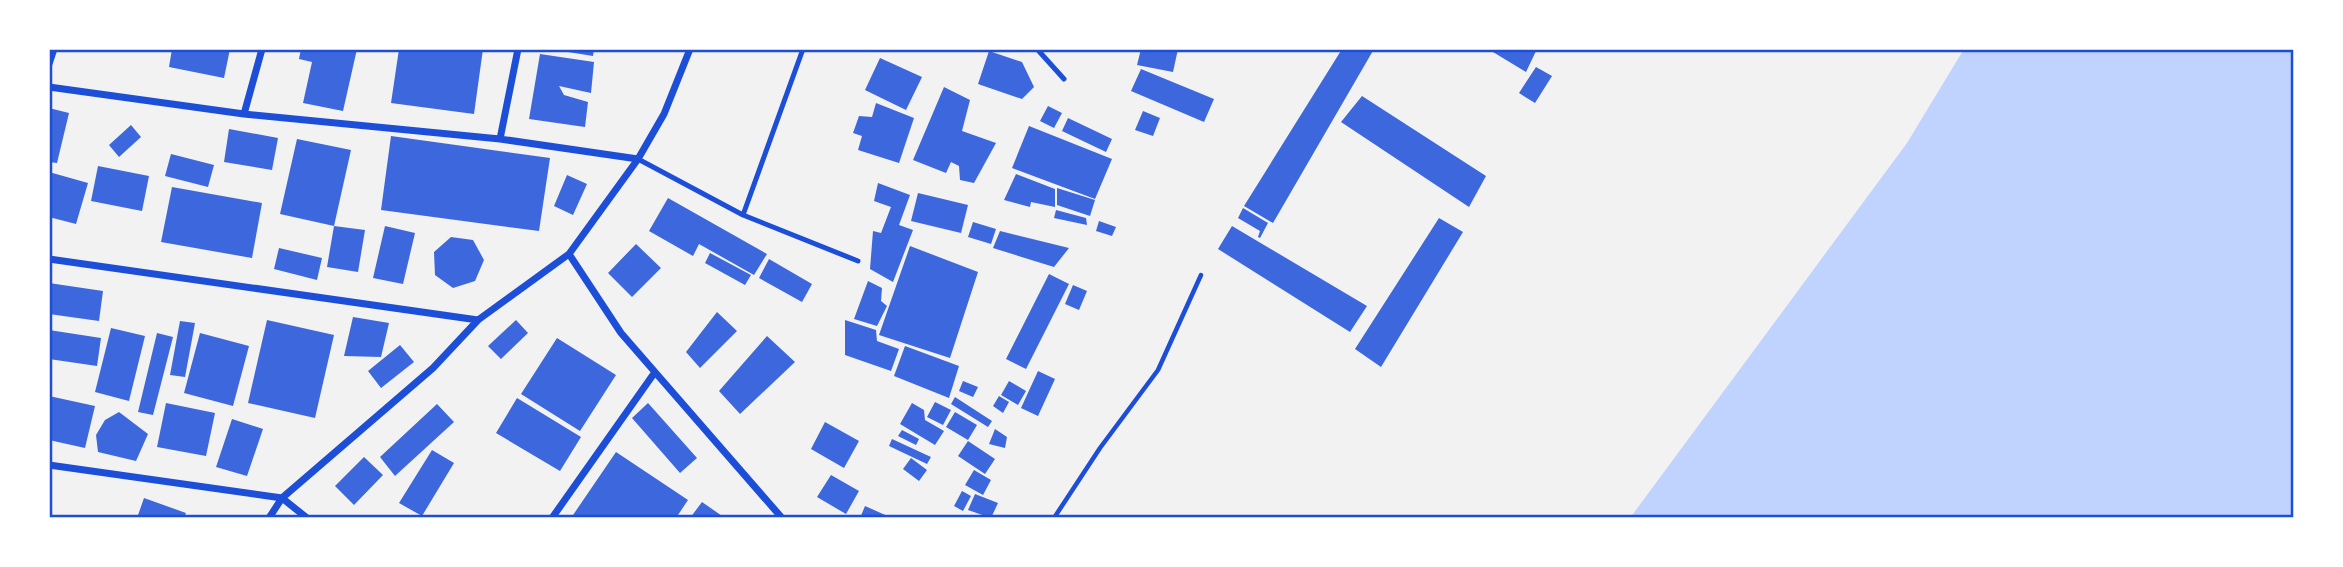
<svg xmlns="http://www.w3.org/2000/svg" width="2343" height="567" font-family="Helvetica,sans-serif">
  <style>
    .water { fill: #bfd3fe }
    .building { fill: #3d67dc }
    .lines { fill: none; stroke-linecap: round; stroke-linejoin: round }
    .path { stroke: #1d4ed8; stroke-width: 4.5 }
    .service { stroke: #1d4ed8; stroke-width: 5 }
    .minor { stroke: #1d4ed8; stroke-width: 7 }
    .neatline { fill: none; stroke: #1d4ed8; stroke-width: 2.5 }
  </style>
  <rect width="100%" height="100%" fill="#f2f2f2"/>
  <path class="water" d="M1964,49h330v469h-664l277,-375z"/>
  <path class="building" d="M172,49h58l-6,29 -55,-11z
    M301,49h56l-14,62 -40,-8 9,-41 -13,-3z
    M399,49h84l-9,65 -83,-11z
    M567,49h27l-1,7 -25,-4z
    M1141,49h37l-5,23 -36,-7z
    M1342,49h32l-101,174 -29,-17z
    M1488,49h49l-11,23z
    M989,51l33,11 12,25 -12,12 -44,-15z
    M540,54l54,8 -3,31 -32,-7 5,9 24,7 -3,25 -56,-8z
    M880,58l42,19 -16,33 -41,-20z
    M1536,67l16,9 -17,27 -16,-10z
    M1141,69l73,30 -10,23 -73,-31z
    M944,87l26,13 -8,31 34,12 -22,40 -14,-3 -1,-14 -8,-4 -5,11 -33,-13z
    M1362,96l124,80 -17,31 -128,-85z
    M876,103l38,15 -15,45 -41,-13 4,-14 -9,-3 6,-17 13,1z
    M1048,106l14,7 -8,15 -14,-7z
    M49,108l20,5 -12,50 -8,-1z
    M1143,111l17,7 -7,18 -18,-6z
    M1068,118l44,21 -6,13 -44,-21z
    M131,125l10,12 -22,20 -10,-12z
    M1029,126l83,33 -17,40 -83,-31z
    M229,129l49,9 -6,32 -48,-8z
    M391,136l159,22 -11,73 -158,-21z
    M297,139l54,11 -17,76 -54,-12z
    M171,154l43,11 -6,22 -43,-11z
    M98,166l51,10 -7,35 -51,-10z
    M49,172l39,11 -12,41 -27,-7z
    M1016,174l39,15v18l-24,-5 -1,5 -26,-7z
    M567,175l20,9 -14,31 -19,-9z
    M878,183l32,12 -11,30 14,5 -20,52 -23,-13 3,-38 8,2 10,-26 -17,-6z
    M172,187l90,16 -10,55 -91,-16z
    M1057,188l38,12 -5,16 -33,-11z
    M918,193l50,12 -7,28 -50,-12z
    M668,198l99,56 -13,21 -55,-31 -6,12 -44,-25z
    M1243,208l25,15 -8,15 -2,-1 2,-6 -22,-13z
    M1056,210l30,8 1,7 -33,-7z
    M1439,218l24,14 -82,135 -26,-18z
    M1099,221l17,6 -4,9 -16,-5z
    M973,222l23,7 -5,15 -23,-7z
    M334,226l31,4 -7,42 -31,-5z
    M385,226l30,7 -12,51 -30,-6z
    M1232,226l135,80 -17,26 -132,-83z
    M1000,231l69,17 -15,19 -61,-19z
    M451,237l22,3 11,20 -9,21 -22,7 -18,-13 -1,-23z
    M636,244l25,24 -29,29 -24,-24z
    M910,246l68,26 -28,86 -71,-23z
    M279,248l43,10 -5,22 -43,-11z
    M710,253l41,22 -6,10 -40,-22z
    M769,259l43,25 -10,18 -43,-24z
    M1049,274l20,10 -43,85 -20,-10z
    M868,281l14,7 -1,13 6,5 -10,20 -23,-7z
    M49,283l54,8 -4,30 -50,-7z
    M1073,285l14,6 -8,19 -14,-6z
    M717,312l20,19 -37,37 -14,-16z
    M353,317l36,6 -8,34 -37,-1z
    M267,320l67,15 -19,83 -67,-15z
    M516,320l12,13 -27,26 -13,-13z
    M845,320l31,10 1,11 22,8 -8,22 -46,-16z
    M180,321l15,2 -10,54 -15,-2z
    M111,328l34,8 -16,65 -34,-9z
    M49,330l52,8 -4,28 -48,-7z
    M157,333l16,4 -20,78 -15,-3z
    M200,333l49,13 -16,60 -49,-13z
    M767,336l28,26 -55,52 -21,-23z
    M557,338l59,37 -36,56 -59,-37z
    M400,345l14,17 -33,26 -13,-17z
    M905,346l54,20 -10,32 -55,-22z
    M1038,371l17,8 -17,37 -17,-8z
    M963,381l15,6 -5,10 -14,-6z
    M1009,381l17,10 -8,14 -17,-10z
    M49,396l46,10 -10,42 -36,-8z
    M999,396l10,6 -6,11 -10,-7z
    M955,397l37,24 -4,6 -37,-23z
    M517,398l64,39 -21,34 -64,-38z
    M935,402l16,8 -8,15 -16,-8z
    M166,403l49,10 -9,43 -49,-9z
    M648,403l49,55 -17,15 -48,-55z
    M912,403l12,7 1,10 19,11 -9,14 -35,-21z
    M437,404l17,18 -59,54 -15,-19z
    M119,412l29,22 -12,27 -38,-9 -2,-17 9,-15z
    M955,412l22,13 -9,15 -22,-13z
    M232,419l31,10 -16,47 -31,-9z
    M825,422l34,19 -15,27 -33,-19z
    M995,429l12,8 -2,11 -16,-4z
    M902,430l17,9 -3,6 -18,-9z
    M892,439l39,18 -4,7 -38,-18z
    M968,441l27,18 -10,15 -27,-18z
    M432,450l22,13 -32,53 -23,-13z
    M616,452l72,48 -12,18h-105z
    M364,457l19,18 -29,30 -19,-19z
    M911,458l16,12 -8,11 -16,-12z
    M974,470l17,10 -8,15 -18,-10z
    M831,475l28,16 -13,23 -29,-17z
    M962,491l9,5 -8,15 -9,-5z
    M975,494l23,9 -7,15 -23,-8z
    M144,498l42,15 -2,5h-47z
    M702,502l23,16h-35z
    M865,506l27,12h-32z"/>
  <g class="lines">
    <path class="path" d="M1054,518l46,-70 58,-78 43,-95"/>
    <path class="service" d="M1037,49l27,30
      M638,159l105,56 115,46
      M743,215l60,-166"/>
    <path class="minor" d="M49,64l5,-15
      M49,87l195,27 256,25 138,20
      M244,114l18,-65
      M500,139l18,-90
      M569,254l52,79 161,185
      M49,259l429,61
      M49,465l233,33 25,20
      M269,518l13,-20 151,-130 45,-48 91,-66 69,-95 26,-45 26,-65
      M552,518l103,-146"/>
  </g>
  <rect width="2343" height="567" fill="none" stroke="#ffffff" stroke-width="102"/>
  <rect x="51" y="51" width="2241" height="465" class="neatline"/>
</svg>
